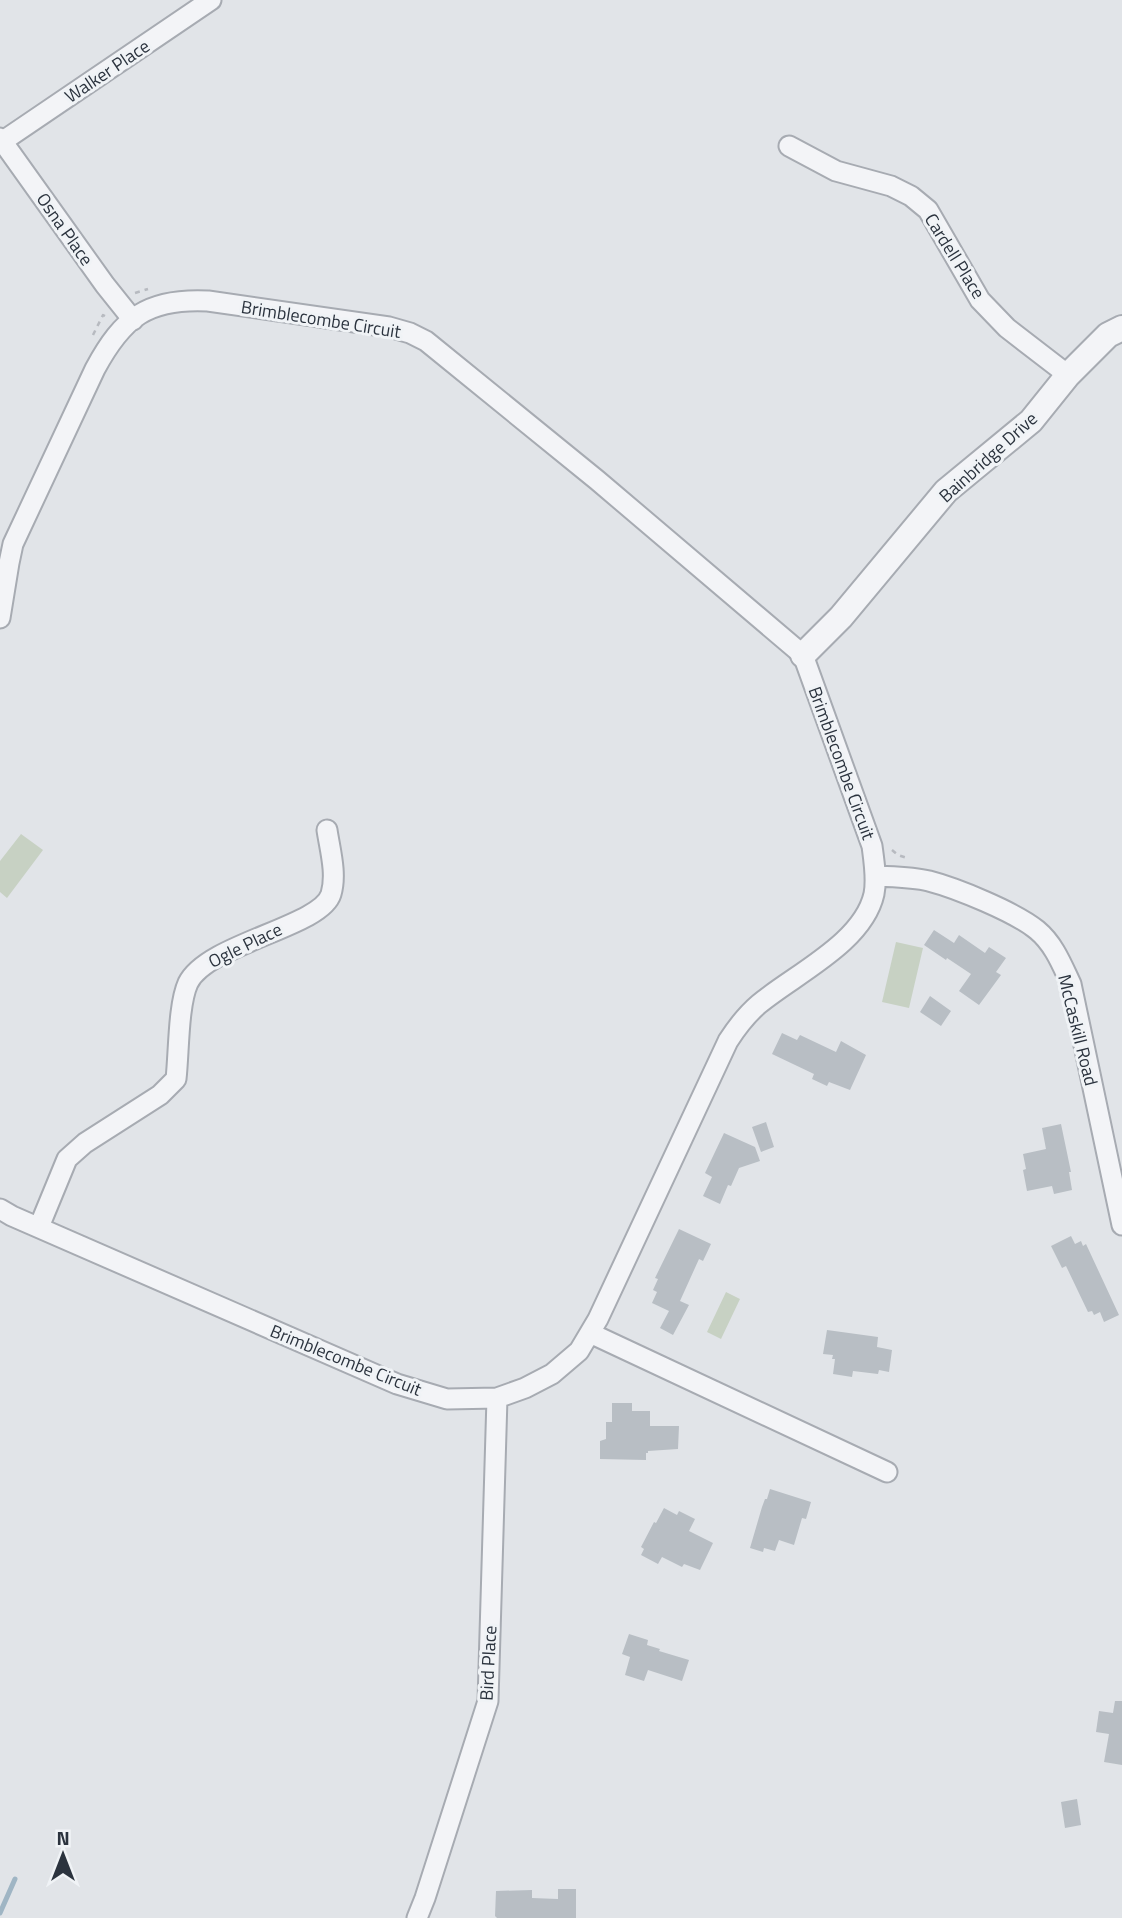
<svg xmlns="http://www.w3.org/2000/svg" width="1122" height="1918" font-family="'Titillium Web',sans-serif">
  <style>
    .green { fill: #c7d1c3 }
    .lines { fill: none; stroke-linecap: round; stroke-linejoin: round }
    .stream { stroke: #9fb5c4; stroke-width: 5 }
    .building { fill: #b8bec4 }
    .minor-casing { stroke: #a7abb2; stroke-width: 23 }
    .tertiary-casing { stroke: #a7abb2; stroke-width: 28 }
    .path { stroke: #b7bac0; stroke-width: 2.5; stroke-dasharray: 5 5; stroke-linecap: butt }
    .minor { stroke: #f3f4f7; stroke-width: 19 }
    .tertiary { stroke: #f3f4f7; stroke-width: 24 }
    .labels { text-anchor: middle; dominant-baseline: central; stroke-width: 6; stroke-linejoin: round; paint-order: stroke }
    .street-label { font-size: 18px; fill: #2b333e; stroke: #f0f3f6 }
  </style>
  <rect width="100%" height="100%" fill="#e1e4e8"/>
  <path class="green" d="M21,834l22,16 -36,48 -7,-6v-31z
    M896,942l27,6 -14,60 -27,-6z
    M726,1292l14,7 -19,40 -14,-7z"/>
  <g class="lines">
    <path class="stream" d="M0,1913l15,-34"/>
  </g>
  <path class="building" d="M934,930l20,13 5,-8 26,18 4,-6 17,11 -10,14 5,3 -22,30 -20,-14 12,-17 -24,-16 -1,2 -22,-15z
    M930,996l21,15 -10,15 -21,-14z
    M782,1033l15,7 3,-5 36,17 5,-11 25,14 -16,35 -21,-8 -2,4 -15,-7 2,-5 -42,-20z
    M766,1122l8,25 -13,5 -9,-25z
    M1061,1124l10,48h-2l3,18 -18,4 -2,-8 -25,5 -4,-21 3,-1 -3,-15 23,-5 -4,-21z
    M724,1133l31,14 5,14 -21,7 -8,18 -3,-1 -8,19 -17,-8 9,-19 -7,-4z
    M679,1229l32,15 -8,17 -4,-2 -19,42 9,4 -16,30 -13,-7 9,-17 -17,-8 5,-11 -4,-2 5,-11 -3,-1z
    M1071,1236l4,8 6,-3 2,5 3,-2 33,71 -15,7 -4,-10 -6,3 -2,-4 -4,1 -22,-46 -4,2 -11,-22z
    M827,1330l51,7 -1,10 15,3 -3,22 -10,-2 -1,4 -25,-3 -1,6 -19,-3 2,-15h-3l1,-4 -10,-1z
    M612,1403h20v8h18v15h29l-1,23 -30,2v2h-2v7l-46,-1v-18l6,-2v-17h6z
    M770,1489l41,13 -5,17 -4,-1 -8,27 -15,-5 -4,11 -11,-3 -1,4 -13,-4 12,-41 3,-8h2z
    M664,1508l13,7 2,-4 16,8 -6,12 24,12 -13,27 -16,-6 -2,3 -20,-10 -4,7 -17,-9 3,-6 -3,-2 13,-25 2,1z
    M629,1634l19,6 -1,5 13,4 -1,2 30,9 -7,21 -34,-11 -4,11 -19,-6 5,-18 -8,-3z
    M1115,1701h7v64l-18,-3 5,-28 -13,-2 3,-21 14,2z
    M1077,1799l4,26 -16,3 -4,-26z
    M558,1889h18v29h-79l-2,-2 1,-25 36,-1v8l26,1z"/>
  <g class="lines">
    <g class="minor-casing">
      <path id="minor" d="M0,138l105,147 28,35
        M3,141l208,-141
        M789,146l47,25 55,15 20,10 17,14 52,90 27,28 61,47
        M0,618l9,-55 4,-19 82,-175c28,-52 53,-71 113,-68l181,26 21,6 16,8 171,139 206,175 69,191c2,15 5,33 2,48 -11,49 -79,80 -115,110 -13,11 -22,23 -31,37l-130,278 -19,32 -27,23 -27,14 -28,10 -50,1 -50,-15 -385,-168 -12,-7
        M875,876c17,1 37,1 54,5 27,7 86,31 108,49 17,14 25,35 34,54l51,241
        M39,1227l28,-68 18,-16 75,-48 16,-16c3,-26 2,-74 12,-96 20,-40 133,-56 143,-89 6,-20 -1,-44 -4,-64
        M590,1333l297,139
        M417,1918l8,-20 63,-197 9,-303"/>
    </g>
    <g class="tertiary-casing">
      <path id="tertiary" d="M803,655l38,-38 105,-126 85,-70 37,-46 40,-40 14,-7"/>
    </g>
    <path class="path" d="M135,293l13,-4
      M93,335l10,-20 2,1
      M892,850l6,5 9,3"/>
    <use href="#minor" class="minor"/>
    <use href="#tertiary" class="tertiary"/>
  </g>
  <g class="labels">
    <g class="street-label">
      <text transform="translate(107 71) rotate(-34)">Walker Place</text>
      <text transform="translate(65 229) rotate(55)">Osna Place</text>
      <text transform="translate(955 256) rotate(58)">Cardell Place</text>
      <text transform="translate(321 319) rotate(9)">Brimblecombe Circuit</text>
      <text transform="translate(988 457) rotate(-42)">Bainbridge Drive</text>
      <text transform="translate(842 763) rotate(70)">Brimblecombe Circuit</text>
      <text transform="translate(245 945) rotate(-26)">Ogle Place</text>
      <text transform="translate(1078 1030) rotate(76)">McCaskill Road</text>
      <text transform="translate(346 1360) rotate(22)">Brimblecombe Circuit</text>
      <text transform="translate(488 1663) rotate(-87)">Bird Place</text>
    </g>
  </g>
  <g transform="translate(63 1855)" stroke="#f0f3f6" stroke-width="5" paint-order="stroke">
  <path d="M0-5L12 26L0 18L-12 26Z" fill="#2b333e"/>
  <text y="-10" font-size="19" font-weight="bold" text-anchor="middle" fill="#2b333e">N</text>
  </g>
</svg>
